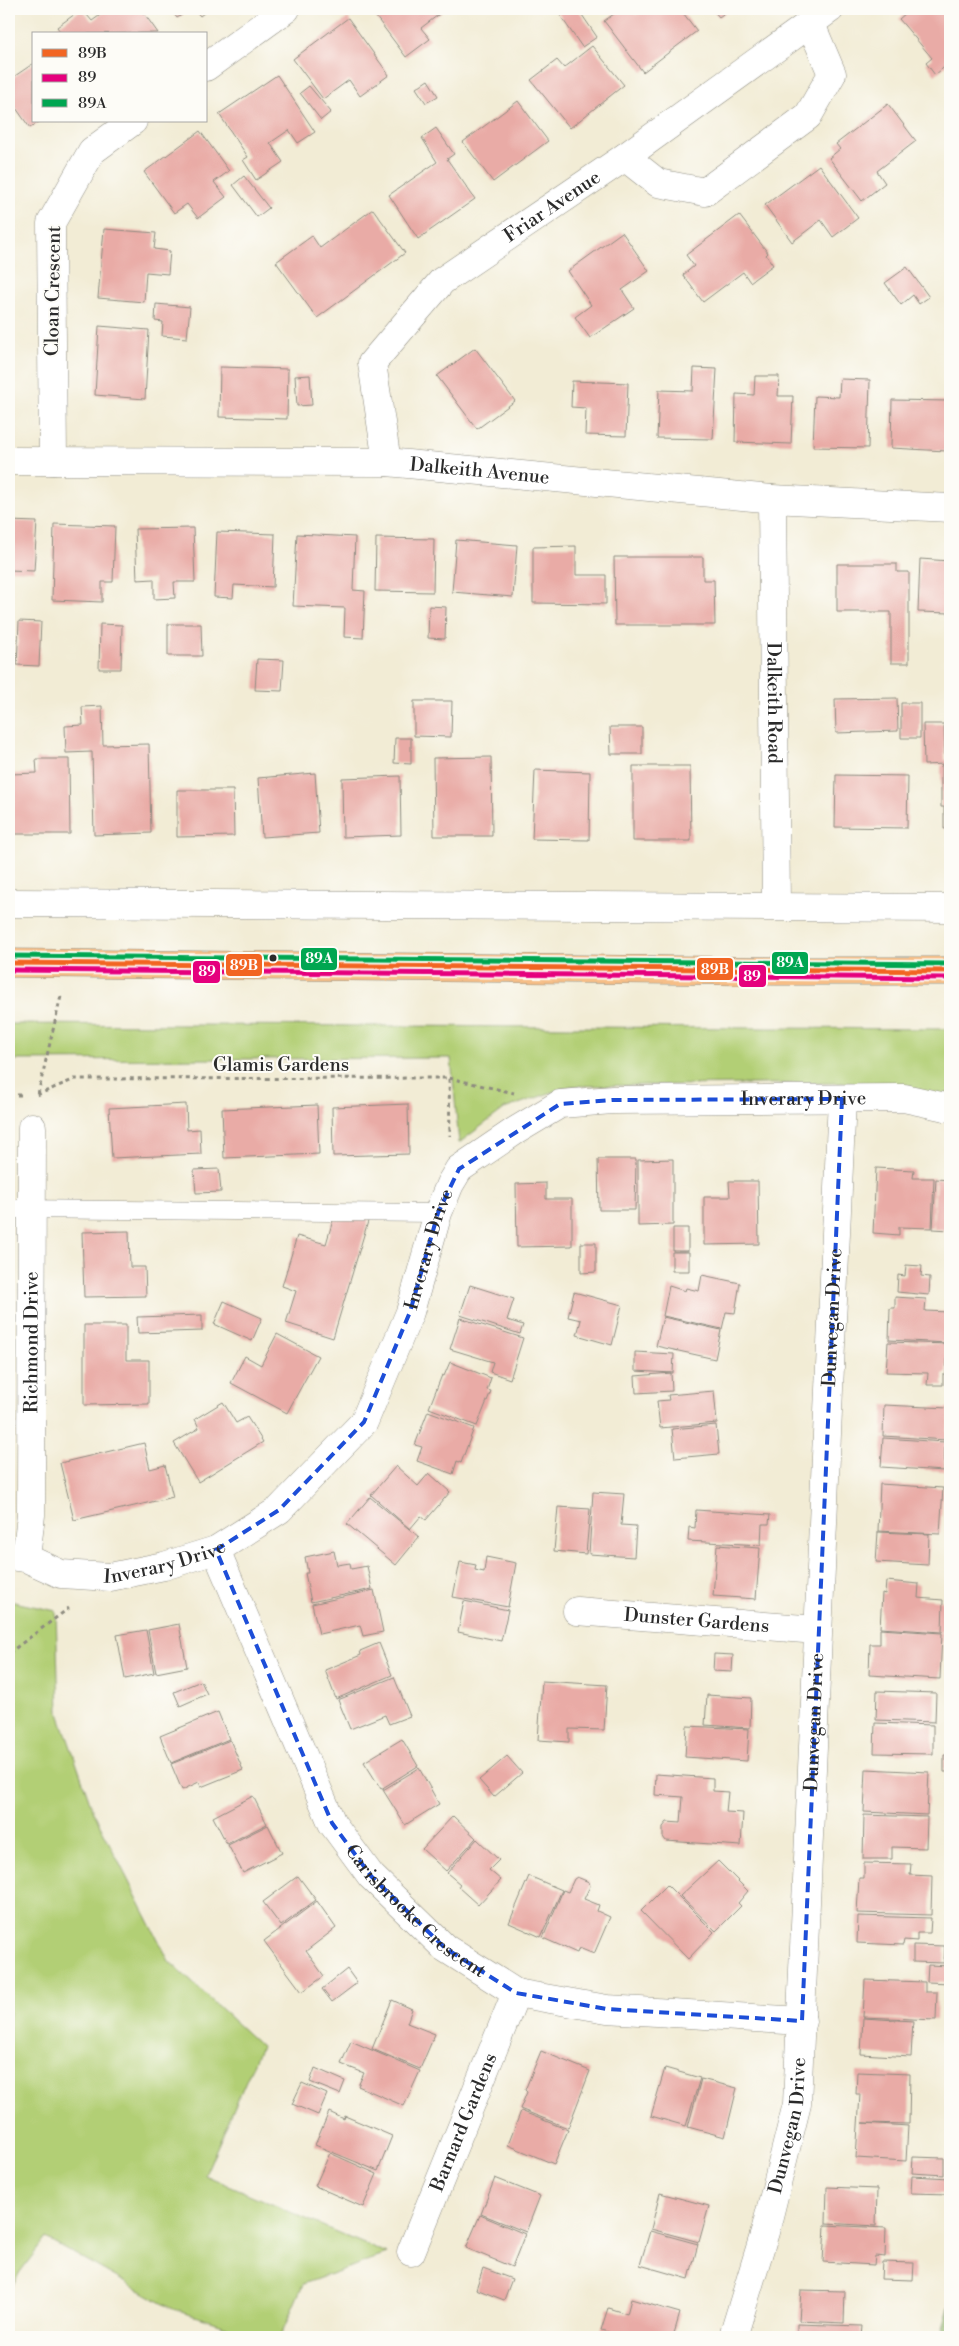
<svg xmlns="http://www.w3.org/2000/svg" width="959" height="2346" font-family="'Libre Bodoni',serif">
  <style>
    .green { fill: #b2cf75; stroke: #6e7d50 }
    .forest { fill: #8db266; stroke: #5c6e48 }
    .building { fill: #e9aba6 }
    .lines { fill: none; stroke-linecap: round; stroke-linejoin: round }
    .service-casing { stroke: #8e8c80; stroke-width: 19 }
    .minor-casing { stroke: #8e8c80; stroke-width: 29 }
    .primary-casing { stroke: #8e8c80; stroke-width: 29 }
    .path { stroke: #8e8c80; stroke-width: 3; stroke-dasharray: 4 4; stroke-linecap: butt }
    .service { stroke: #fff; stroke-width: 18 }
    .minor { stroke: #fff; stroke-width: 28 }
    .primary { stroke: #f6be87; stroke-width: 28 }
    .bus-1-casing { stroke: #fdfcf7; stroke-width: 9 }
    .bus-2-casing { stroke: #fdfcf7; stroke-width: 9 }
    .bus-3-casing { stroke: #fdfcf7; stroke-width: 9 }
    .bus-1 { stroke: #f26522; stroke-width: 5 }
    .bus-2 { stroke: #e5007d; stroke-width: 5 }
    .bus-3 { stroke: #00a651; stroke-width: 5 }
    .marked { fill: none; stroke: #1d4ed8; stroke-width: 4; stroke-dasharray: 10 6; stroke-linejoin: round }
    .bus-dot { fill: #2b2b2b; stroke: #fdfcf7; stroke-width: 2 }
    .labels { text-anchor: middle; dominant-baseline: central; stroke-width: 4; stroke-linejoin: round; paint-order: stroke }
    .street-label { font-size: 19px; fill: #2b2b2b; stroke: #fdfcf7 }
    .line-badge { stroke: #fdfcf7; stroke-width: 2 }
    .badge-label { font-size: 14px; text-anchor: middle; font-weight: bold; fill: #fff }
  </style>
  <rect width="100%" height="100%" fill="#fdfcf7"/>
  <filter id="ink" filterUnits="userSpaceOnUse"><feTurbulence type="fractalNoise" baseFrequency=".02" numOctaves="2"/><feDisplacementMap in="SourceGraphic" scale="10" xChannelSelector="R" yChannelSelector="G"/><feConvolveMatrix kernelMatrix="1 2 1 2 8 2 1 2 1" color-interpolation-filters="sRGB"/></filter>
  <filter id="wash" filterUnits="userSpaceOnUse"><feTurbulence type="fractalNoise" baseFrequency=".0096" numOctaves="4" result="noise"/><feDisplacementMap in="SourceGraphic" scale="20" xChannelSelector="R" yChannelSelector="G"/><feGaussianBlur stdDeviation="1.12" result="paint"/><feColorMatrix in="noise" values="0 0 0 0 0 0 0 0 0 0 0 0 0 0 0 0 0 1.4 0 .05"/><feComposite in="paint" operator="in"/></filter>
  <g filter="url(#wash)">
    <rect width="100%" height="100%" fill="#f2ecd5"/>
    <path class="green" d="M9,1024l941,5v68l-102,-14 -278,3 -66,23 -45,34 -8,-85 -442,2z
      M9,1601l47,10 3,102 34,98 76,150 92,85 -56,129 182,79 -84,30 -23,53h-21l-86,-28 -127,-71 -26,34 -11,20z"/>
    <path class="forest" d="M950,2303v34h-10z"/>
    <g id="blocks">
      <path class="building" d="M82,9l10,12 11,-8 -4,-4h42l17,24 -96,1 -5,-7z
        M170,9h21l-14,9z
        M194,9h15l-9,7z
        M370,9h76l-25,19 9,11 -24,18z
        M560,9h18l19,28 -15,10 -25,-36z
        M621,9h10l5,6 8,-6h36l17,22 -54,41 -39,-51z
        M712,9h18l-11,8z
        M902,9h48v56l-1,-2 -14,12 -9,-12 6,-5 -33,-39 7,-6z
        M348,18l41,57 -29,21 -11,-16 -26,19 -30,-40z
        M592,46l32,39 -54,43 -39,-48 26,-20 7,8z
        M34,63v58h6l-10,7 -21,-30v-18z
        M277,75l38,57 -17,11 -9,-13 -19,13 13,19 -27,18 -13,-20 5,-3 -29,-43z
        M428,80l10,16 -12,7 -10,-15z
        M309,86l22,26 -10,8 -21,-27z
        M518,101l30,40 -55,41 -30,-40z
        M888,104l28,37 -39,30 8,12 -23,18 -33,-43 11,-9 -4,-5z
        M436,128l18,26 -7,5 28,40 -57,40 -29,-44 48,-33 -15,-24z
        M200,131l29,40 -15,11 12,15 -28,21 -11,-14 -13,9 -30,-41z
        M819,165l39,53 -25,19 -12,-17 -29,22 -27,-37z
        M244,176l25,32 -12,9 -24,-32z
        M373,209l32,44 -88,65 -41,-56 36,-26 8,12z
        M739,215l29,38 -2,2 7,10 -23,17 -7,-10 -40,30 -20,-27 11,-9 -8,-11z
        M104,229l52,4 -2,16 16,2 -2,23 -22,-2 -2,30 -46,-4z
        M622,232l27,39 -27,19 12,18 -44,30 -15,-21 16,-12 -23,-34z
        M907,267l22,30 -10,7 -6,-9 -12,10 -16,-22z
        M156,304l34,3 -3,31 -25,-2 1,-14 -8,-1z
        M99,326l50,4 -4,69 -50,-4z
        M475,348l40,53 -38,28 -40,-53z
        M220,367l68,2 -1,50 -68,-2z
        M694,368l23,1 -4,70 -56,-1 2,-48 34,1z
        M310,375l2,30 -15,1 -2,-30z
        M755,376h24l-1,20h15l-2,48 -56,-2 1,-48 18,1z
        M840,379l30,1 -2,68 -55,-1 2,-51 24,1z
        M572,381l56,2 -2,53 -41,-1 1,-27 -15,-1z
        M892,400l56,1 -2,50 -55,-3z
        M9,521l28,1 -3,49 -25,-1z
        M54,524l61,2 -2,56h-11v20l-50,-2z
        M193,528l2,54h-21l1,16 -21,1v-20l-17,1 -2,-51z
        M217,532l58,2 -2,53 -39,-2 -1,13 -19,-1z
        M297,534l58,3 -2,53 12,1 -2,47 -19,-1 1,-29 -52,-2z
        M376,538l58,1 -1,53 -58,-1z
        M456,540l61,5 -4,52 -61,-5z
        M576,546v29h30v29l-73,-1v-56z
        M614,557h89v23h11l1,45h-100z
        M920,559l30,2v52l-32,-1z
        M837,564h60v8h12v91h-18v-51h-54z
        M429,606l17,1 -1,32 -17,-1z
        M19,621l22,1 -2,44 -22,-1z
        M100,624l22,1 -1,44h-22z
        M168,624h33l1,32h-34z
        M257,659l27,1 -2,31 -27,-1z
        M897,698l1,33 -62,2 -1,-34z
        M414,701h38l-1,36 -37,-1z
        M901,703h19v35h-19z
        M102,706l1,39 46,-1 2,89 -57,2 -2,-83 -26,1 -1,-27 18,-1 -1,-18z
        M923,724h21l1,36h5v68l-6,1v-22h-3v-41l4,-2 -21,1z
        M610,727h32v27h-31z
        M395,738h16v26l-17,-1z
        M491,757l1,79h-58l-1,-78z
        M36,759h33l1,75h-59l-1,-60 27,-1z
        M633,766h57l1,75h-58z
        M535,770l55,2 -1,68 -57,-1z
        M315,773l4,60 -57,4 -4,-59z
        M836,775l72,1 -1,52 -72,-1z
        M400,776l1,59 -58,2 -1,-59z
        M177,790h56l1,46 -57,1z
        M186,1104l1,26 13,-1 1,25 -89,4 -3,-50z
        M408,1104l1,50 -76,2 -1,-49z
        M317,1105l2,49 -95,4 -2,-49z
        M598,1159h38l-1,51h-36z
        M673,1159v66l-35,1v-66z
        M876,1168l38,2 -1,8h21l-2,50 -33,-1v8l-26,-2z
        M219,1169l2,23 -25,1 -2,-23z
        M936,1179l14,1v50l-17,-1z
        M729,1181h29l1,63 -55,1v-48h26z
        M546,1183v16h26v47l-55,1 -1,-63z
        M369,1218l-36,120 -47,-15 10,-32 -14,-5 15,-50 29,8 7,-24z
        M673,1228h15v23h-15z
        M129,1231l1,36h15l1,29 -62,1 -2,-65z
        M581,1243h15v29l-15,1z
        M672,1252h17v19h-17z
        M906,1265l16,1 -1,10 9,1 -1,18 -32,-3 1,-17 7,1z
        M702,1275l38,8 -5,30 -9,-1 -4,17 -59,-13 6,-30 16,5 1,-3 13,3z
        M470,1285l44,14 -7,21 16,5 -3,9 -60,-19z
        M574,1292l48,13 -10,40 -35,-10 4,-15 -13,-3z
        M895,1297l31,2 -1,12 24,1 -1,31 -59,-3 1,-32h5z
        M224,1301l38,17 -10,23 -38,-17z
        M202,1315v16l-64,2 -1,-16z
        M663,1317l58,13 -6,29 -59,-13z
        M460,1318l63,20 -13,41 -20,-7 3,-10 -43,-13z
        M84,1325h42v35h23v44l-65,1z
        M277,1334l41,22 -31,57 -56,-30 14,-27 16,9z
        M888,1342l60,2 -2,30h-3v11h-16l1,-12 -42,-1z
        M635,1352l39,2 -1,19 -38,-2z
        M450,1362l41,16 -4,12 4,1 -14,35 -48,-18 13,-33 2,1z
        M671,1373l1,18 -36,2 -1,-17z
        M714,1391l3,32 -57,5 -3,-27 12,-1 -1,-5z
        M223,1402l13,21 11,-6 16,25 -65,40 -24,-39 25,-15 -4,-9z
        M884,1405l65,3 -2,32 -64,-4z
        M428,1411l46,17 -13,35 -4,-2 -4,13 -36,-13 5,-14 -7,-2z
        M716,1425l3,29 -44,4 -3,-29z
        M883,1438l62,4 -1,29 -63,-4z
        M144,1443l6,26 15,-4 8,32 -99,23 -14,-57z
        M396,1466l22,20 11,-13 21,19 -24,28 -5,-4 -11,13 -39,-34z
        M949,1474h1v13h-2z
        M880,1484l63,4 -3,46 -62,-3z
        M593,1492l31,2 -3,31 15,1 -2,31 -45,-3z
        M370,1497l49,40 -23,28 -49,-41z
        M558,1507l32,2 -4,45 -32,-3z
        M696,1510l74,5 -1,9h-7l-1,21 -73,-4 1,-14 6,1z
        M878,1532l51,2 -1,31 -52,-3z
        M717,1545l43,3 -4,51 -43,-3z
        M334,1551l3,14 13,-2 1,6 16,-3 5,23 -61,13 -6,-29h3l-3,-16z
        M486,1557l30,6 -8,44 -55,-10 7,-35 16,3 -1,5 9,2z
        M886,1581l33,3 -1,14 25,2 -1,32 -62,-4 2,-35 3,1z
        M374,1590l9,42 -20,4 -3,-11 -41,9 -7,-30z
        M464,1601l44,9 -7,31 -43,-9z
        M179,1624l8,43 -31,6 -8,-43z
        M880,1629l62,4 -2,46 -71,-4 1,-31h10z
        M146,1630l8,43 -29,6 -8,-44z
        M379,1643l13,32 -56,24 -11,-29 36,-15 -1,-4z
        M714,1654l19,1 -1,17 -19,-1z
        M394,1677l16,39 -21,8 -4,-9 -35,14 -12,-29z
        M201,1681l6,13 -27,12 -6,-14z
        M542,1681l65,4 -3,45 -35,-1v13l-31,-2z
        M877,1691l59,2 -1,29 -59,-2z
        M707,1695l44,3 -1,30 -45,-3z
        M218,1712l11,27 -58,24 -11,-27z
        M875,1723l58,2v29l-59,-1z
        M687,1726l62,3 -2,32 -62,-4z
        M402,1739l16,27 -37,23 -17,-27z
        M230,1740l13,30 -42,17 -2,-5 -17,8 -11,-26z
        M944,1755h6v17h-6z
        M507,1756l15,17 -28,24 -15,-17z
        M419,1768l20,36 -34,21 -22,-35z
        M866,1769l63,3 -2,43 -63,-3z
        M656,1774l57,4v13l15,1 -2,20 17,1 -2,33 -75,-5 -3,-4v-10l4,-5 14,1 2,-26 -28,-2z
        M253,1796l14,28 -40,20 -14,-27z
        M864,1815l63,2 -1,31 -34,-1v12h-29z
        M453,1816l23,22 -30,33 -24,-22z
        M268,1825l14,28 -39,20 -15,-28z
        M477,1839l22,21 -10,10 12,10 -23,25 -20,-18 2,-3 -13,-11z
        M718,1861l30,30 -10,12 3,3 -25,25 -36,-35z
        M864,1863l47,1 -1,11 22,1 -1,39 -74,-2 2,-35h5z
        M298,1876l18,24 -35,26 -18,-24z
        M529,1876l33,14 -21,47 -32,-14z
        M577,1877l12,5 1,4 -6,13 15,6 -2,6 13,6 -16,37 -15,-6 -2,5 -34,-15 20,-48 5,2 6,-13z
        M667,1885l47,47 -26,27 -47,-48z
        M317,1901l19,27 -30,23 18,25 -22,16 -38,-51z
        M858,1916l73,2 -1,15h-13v8l-13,-1 -1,5 -46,-2z
        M913,1945l32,1 -1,17 -31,-1z
        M928,1965l22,1v17l-23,-1z
        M347,1969l10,14 -25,19 -10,-13z
        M865,1980l60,2v10h12l-1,28 -73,-3z
        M392,2000l20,9 -5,14 28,11 -15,35 -48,-20z
        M863,2018l50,3 -2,36 -50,-3z
        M351,2041l69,30 -16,35 -46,-20 6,-13 -23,-9z
        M541,2051l49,20 -22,57 -48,-19 7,-17 -2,-2z
        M315,2068l30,13 -5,13 -30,-12z
        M665,2068l35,10 -14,48 -35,-10z
        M857,2072l53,2 -1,50 -46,-1 45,3 -2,35 -50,-3 4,-64h-4z
        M701,2079l36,9 -12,49 -37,-10z
        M302,2083l25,11 -9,21 -26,-11z
        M521,2111l47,19 -14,34 -46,-19z
        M329,2112l15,7 1,-3 47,20 -14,35 -63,-26z
        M330,2153l47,21 -14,33 -48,-21z
        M913,2157l31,1v17l-32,-2z
        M912,2176l38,2v16l-39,-1z
        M495,2178l45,18 -14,36 -45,-18z
        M827,2187l50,2 -1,37 -50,-3z
        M660,2193l49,13 -10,36 -48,-13z
        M480,2215l45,19 -13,33 -46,-19z
        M825,2225l61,3 -1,29 -10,-1 -1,9 -51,-3z
        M650,2231l48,13 -9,35 -49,-14z
        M882,2262l32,1 -1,17 -32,-1z
        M483,2268l29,11 -8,21 -28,-11z
        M801,2290l44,1 -1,32 -45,-2z
        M631,2299l49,14 -7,24h-48l-24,-7 7,-22 19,6z
        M797,2324l65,2 -1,11h-64z"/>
    </g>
  </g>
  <g filter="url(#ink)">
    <use href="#blocks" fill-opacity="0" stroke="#8e8c80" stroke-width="1"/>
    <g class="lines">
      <g class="service-casing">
        <path id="service" d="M9,1209l429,4"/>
      </g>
      <g class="minor-casing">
        <g id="minor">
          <path d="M206,67l80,-58"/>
          <path d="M625,157l33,26 47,9 103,-76 24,-42 -22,-52"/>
          <path id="s1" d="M9,461l378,1 385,37 178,9"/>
          <path d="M53,461l-2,-238 41,-72 41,-30"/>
          <path id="s2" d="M387,462l-15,-99 70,-82 183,-124 205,-148"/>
          <path id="s3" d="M772,499l4,406"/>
          <path d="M9,903l941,5"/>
          <path id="s4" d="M216,1550l116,273 39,53 74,72 71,45 91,16 195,12"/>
          <path id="s5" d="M9,1556l17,2 35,16 49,3 54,-11 52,-16 63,-40 85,-88 46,-110 28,-99 12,-29 9,-15 56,-38 45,-27 53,-4 291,-2 46,10"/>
          <path id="s6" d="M26,1558l5,-43 1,-388"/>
          <path id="s7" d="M577,1611l240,19"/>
          <path id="s8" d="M411,2252l105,-259"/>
          <path id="s9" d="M733,2337l32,-105 32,-128 45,-1005"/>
        </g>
      </g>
      <g class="primary-casing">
        <path id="primary" d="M9,963l767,8h174"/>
      </g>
      <path class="path" d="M449,1078l65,15
        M38,1094l23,-98
        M9,1095h14
        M37,1095l38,-16 374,-1 1,58
        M9,1653l60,-45"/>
      <use href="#service" class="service"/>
      <use href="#minor" class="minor"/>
      <use href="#primary" class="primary"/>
      <g class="bus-1-casing">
        <path id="bus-1" d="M9,963l941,8"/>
      </g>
      <g class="bus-2-casing">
        <path id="bus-2" d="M9,970l941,8"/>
      </g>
      <g class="bus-3-casing">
        <path id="bus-3" d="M9,956l941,8"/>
      </g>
      <use href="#bus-1" class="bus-1"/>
      <use href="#bus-2" class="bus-2"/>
      <use href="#bus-3" class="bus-3"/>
    </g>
  </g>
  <path class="marked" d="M842,1099l-40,922 -195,-12 -91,-16 -71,-45 -74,-72 -39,-53 -116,-273 63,-40 85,-88 46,-110 28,-99 21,-44 101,-65 53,-4z"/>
  <circle class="bus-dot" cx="273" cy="958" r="4.5"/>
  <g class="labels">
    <g class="street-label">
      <text stroke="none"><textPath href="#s2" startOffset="341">Friar Avenue</textPath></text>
      <text transform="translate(53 291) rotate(-89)">Cloan Crescent</text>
      <text stroke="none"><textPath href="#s1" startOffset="471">Dalkeith Avenue</textPath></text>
      <text stroke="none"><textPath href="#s3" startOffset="204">Dalkeith Road</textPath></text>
      <text x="281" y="1065">Glamis Gardens</text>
      <text stroke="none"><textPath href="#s5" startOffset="1046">Inverary Drive</textPath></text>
      <text stroke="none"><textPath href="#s5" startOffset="596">Inverary Drive</textPath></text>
      <text stroke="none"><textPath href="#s9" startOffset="1029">Dunvegan Drive</textPath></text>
      <text stroke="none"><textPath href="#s6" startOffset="216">Richmond Drive</textPath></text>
      <text stroke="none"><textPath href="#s5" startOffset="161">Inverary Drive</textPath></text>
      <text stroke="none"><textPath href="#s7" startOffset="120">Dunster Gardens</textPath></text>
      <text stroke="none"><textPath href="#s9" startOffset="624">Dunvegan Drive</textPath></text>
      <text stroke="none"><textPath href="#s4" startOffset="419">Carisbrooke Crescent</textPath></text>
      <text stroke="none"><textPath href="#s8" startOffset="140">Barnard Gardens</textPath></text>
      <text stroke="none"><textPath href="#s9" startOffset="219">Dunvegan Drive</textPath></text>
    </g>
  </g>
  <g class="line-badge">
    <rect x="300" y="947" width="38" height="24" rx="5" fill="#00a651"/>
    <rect x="771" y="951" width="38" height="24" rx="5" fill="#00a651"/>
    <rect x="225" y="953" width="38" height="24" rx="5" fill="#f26522"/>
    <rect x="696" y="957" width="38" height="24" rx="5" fill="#f26522"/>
    <rect x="192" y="960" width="29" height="24" rx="5" fill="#e5007d"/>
    <rect x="738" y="964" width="29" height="24" rx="5" fill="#e5007d"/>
  </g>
  <g class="badge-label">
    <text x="319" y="963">89A</text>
    <text x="790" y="967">89A</text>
    <text x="244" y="970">89B</text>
    <text x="715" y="974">89B</text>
    <text x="207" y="976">89</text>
    <text x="752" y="981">89</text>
  </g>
  <rect width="959" height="2346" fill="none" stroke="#fdfcf7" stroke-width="30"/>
  <rect x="32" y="32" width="175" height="90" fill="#fdfcf7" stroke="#a9a8a5"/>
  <rect x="42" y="49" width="25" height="8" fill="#f26522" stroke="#a9a8a5"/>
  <text x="78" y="58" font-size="15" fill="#2b2b2b">89B</text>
  <rect x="42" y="74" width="25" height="8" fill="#e5007d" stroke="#a9a8a5"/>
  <text x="78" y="82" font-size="15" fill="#2b2b2b">89</text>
  <rect x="42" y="99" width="25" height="8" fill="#00a651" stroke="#a9a8a5"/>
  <text x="78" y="108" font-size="15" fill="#2b2b2b">89A</text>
</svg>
